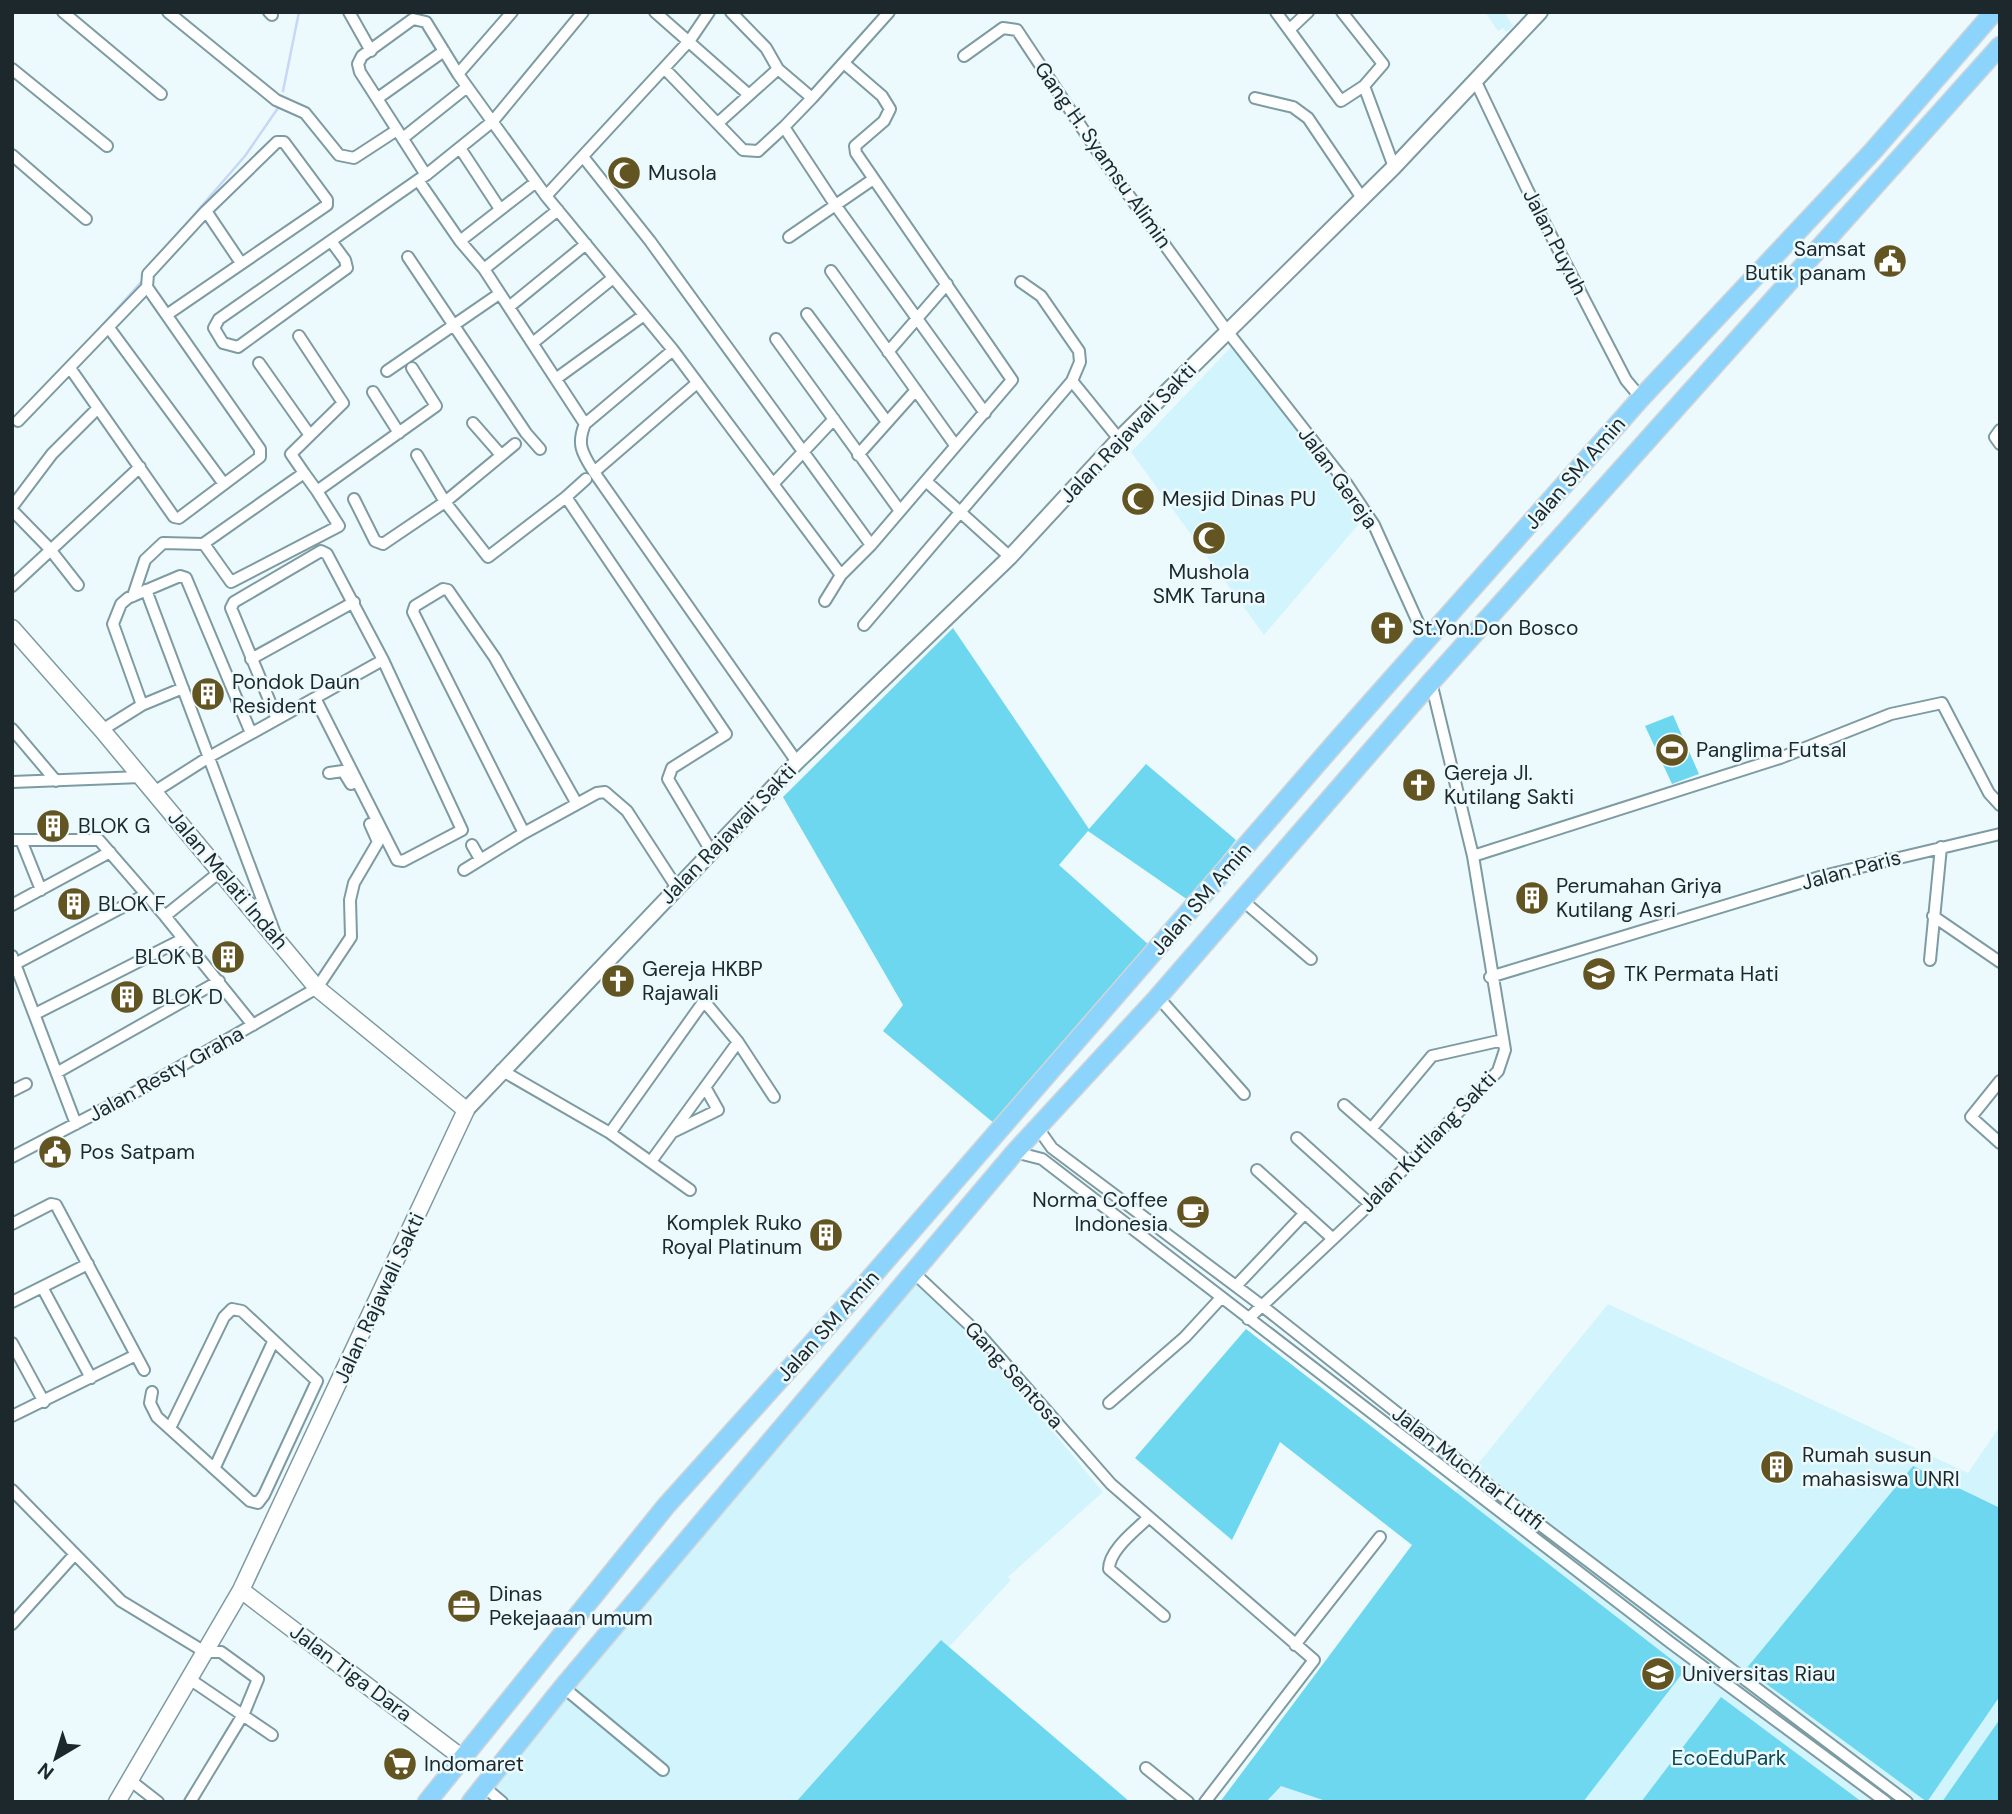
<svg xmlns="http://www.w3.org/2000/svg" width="2012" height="1814" font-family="'DM Sans',sans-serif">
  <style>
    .built { fill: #d2f4fc }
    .green { fill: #6cd7ef }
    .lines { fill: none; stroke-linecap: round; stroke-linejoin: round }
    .stream { stroke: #c6d7f7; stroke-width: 2.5 }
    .minor-casing { stroke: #7d9ba2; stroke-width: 14 }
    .tertiary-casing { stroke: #7d9ba2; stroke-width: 18 }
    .secondary-casing { stroke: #7d9ba2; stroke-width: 19 }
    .primary-casing { stroke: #d2d4d5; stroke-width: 21 }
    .minor { stroke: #fff; stroke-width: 10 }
    .tertiary { stroke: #fff; stroke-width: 14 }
    .secondary { stroke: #fff; stroke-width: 16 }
    .primary { stroke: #8dd4fc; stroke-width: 18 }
    .labels { text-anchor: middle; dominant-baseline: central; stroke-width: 5; stroke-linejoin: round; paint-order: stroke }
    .street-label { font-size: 21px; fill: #1c282b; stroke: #edfafd }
    .poi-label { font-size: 21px; fill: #1c282b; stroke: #edfafd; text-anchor: start }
    .park-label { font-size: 21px; fill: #0c4752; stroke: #edfafd }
  </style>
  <rect width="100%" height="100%" fill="#edfafd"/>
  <path class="built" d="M1485,12h19l9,14 -7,6 -3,-4 -5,3z
    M1234,344l129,175 -99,116 -133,-183z
    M917,1283l52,48 134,161 -95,85 3,3 -62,67 181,155h-652l232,-279z
    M1608,1304l360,169 32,-47v376h-780l192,-257z"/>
  <path class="green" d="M953,628l136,201 57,-65 90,76 -48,60 -100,-69 -29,34 90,80 -154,179 -112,-93 20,-26 -120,-208z
    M1673,715l26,59 -27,10 -27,-58z
    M1246,1329l439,341 -102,132h-254l-48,-16 -15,16h-46l192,-257 -132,-103 -48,98 -97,-82z
    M1913,1466l87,42v188l-73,106 -181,-133z
    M941,1640l8,7 181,155h-334z
    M1721,1697l141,105h-221z
    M2000,1719v83h-58z"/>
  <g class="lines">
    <path class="stream" d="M283,91l16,-79
      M173,239l72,-83 33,-48
      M98,330l44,-49"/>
    <g class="minor-casing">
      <path id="minor" d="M63,12l98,82
        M168,12l108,88 29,13 34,42 15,3 43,-28
        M269,12l3,3
        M349,12l22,39
        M655,12l93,82
        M731,12l35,36 12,21
        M1276,12l65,89 23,-15 19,-22 -41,-52
        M1290,29l18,-17
        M964,56l39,-28 14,2 87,131 123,170 119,152 28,42 52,115
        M664,68l79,82 15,1 26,-24
        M12,69l95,77
        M458,74l54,-62
        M1476,82l52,109 98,189 15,18
        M1364,86l30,81
        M378,98l66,-47
        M812,98l77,-86
        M1255,98l38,9 15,11 54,80
        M718,123l60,-54 34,29 -28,29 52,79 149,207
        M403,138l64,-51
        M460,148l40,61
        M12,155l74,64
        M584,158l66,83 221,304
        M426,175l-66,-103 -2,-8 4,-8 51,-37 13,3 32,52 88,122 127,154 168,225
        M418,180l42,61 24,28 101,155c-9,21 -2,30 9,48l203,290
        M546,196l144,-156 19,-28
        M206,211l35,52
        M789,237l83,-57
        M331,241l14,19 2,8 -109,79 -15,-4 -9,-15 5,-9 199,-139 8,-5 67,-54 90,-109
        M460,241l76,-59
        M408,257l118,176 14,16
        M484,269l74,-59
        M831,271l124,174
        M509,307l77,-63
        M807,314l80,108
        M109,328l115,156
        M776,339l124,172
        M534,342l79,-64
        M888,352l59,-68
        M259,363l50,71
        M70,368l104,149 5,1 81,-61v-8l-113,-162
        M387,371l112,-77
        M557,378l87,-63
        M1072,381l47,58
        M373,392l26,41
        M18,421l129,-134 1,-13 58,-63 71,-69h7l43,58v5l-159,109
        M473,423l28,32
        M585,424l88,-74
        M2000,430l-5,7 5,7
        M417,455l28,47 43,55 78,-60 160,237 -54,34 -4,11 43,72
        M858,455l58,-65
        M594,472l103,-89
        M304,473l13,18 119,-85 -24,-38
        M927,482l83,75
        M773,484l61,-65
        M566,497l20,-18
        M354,499l21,42 8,3 62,-42 70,-58
        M12,507l40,-53 46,-46
        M12,510l37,38 29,37
        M204,544l27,38 108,-56 -22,-35
        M12,586l128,-119
        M146,590l128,341
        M133,596l12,-36 18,-17 40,1 101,-71 -13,-19 52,-51 -44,-67
        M825,601l16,-26 30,-30 141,-165 -156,-227 -1,-7 29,-25 6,-12 -8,-13 -37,-32
        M864,625l208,-244 8,-19 -1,-11 -38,-55 -20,-14
        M251,659l103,-57
        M142,705l-29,-81 8,-20 7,-6 52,-22 6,2 65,155
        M277,719l-46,-111 3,-6 87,-51 6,3 56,106 79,170 -59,31 -6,-1 -82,-162
        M12,729l44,52
        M102,730l40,-25 41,-17
        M329,773l14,-2 8,13
        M12,782l129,-5
        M154,792l55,-35 174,-97
        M577,804l-82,-146 -47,-68 -5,-1 -28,17 -2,6 111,221 73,-40 8,-1 22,19 50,77
        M12,840h87l66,76 88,109
        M21,840l20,50
        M472,845l8,14
        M1473,856l307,-98 111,-44 51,-11 47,90 11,12
        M464,870l60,-37
        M1242,900l69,59
        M12,905l98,-53
        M165,916l56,-45
        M1933,916l67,46
        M12,956l64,168
        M1930,960l11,-113
        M15,964l130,-69
        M1490,977l333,-101 177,-42
        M1158,997l86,97
        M35,1014l148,-75
        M501,1070l109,63 80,57
        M58,1072l161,-91
        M2000,1081l-29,36 29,26
        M12,1091l14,-7
        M1344,1105l66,58
        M1037,1127l15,21 209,157 245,194 401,303
        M1371,1129l61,-73 71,-16
        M675,1131l43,-21 -13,-23
        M610,1133l94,-132 34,41 36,55
        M1297,1138l73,66
        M1015,1152l27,7 629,484 215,159
        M12,1157l115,-60 190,-109 34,-51 -1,-37 4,-17 24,-41 -8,-18
        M652,1160l86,-118
        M1257,1170l75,68
        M12,1224l39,-20 5,1 88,165
        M912,1271l68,64 131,149 203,176 -109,142
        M1236,1286l69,-73
        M42,1287l49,91
        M12,1302l76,-38
        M1248,1319l122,-115 128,-133 7,-21 -32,-194 -42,-174
        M12,1343l32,59
        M152,1392l-2,11 7,14 93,84 8,2 6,-8 53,-114 -75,-70 -10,-2 -8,8 -54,111
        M1109,1403l76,-66 35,-38
        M12,1416l124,-61
        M215,1467l58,-125
        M12,1490l109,111 84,51h16l37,27 -14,34 -54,89
        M1148,1518c-13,13 -39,32 -39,51l55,47
        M12,1624l63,-70
        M1295,1645l85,-108
        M191,1680l81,55
        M563,1687l100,83
        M1146,1768l42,34
        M131,1781l27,21
        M483,1786l19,16"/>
    </g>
    <g class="tertiary-casing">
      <path id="tertiary" d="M466,1110l331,-348 213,-205 109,-118 275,-272 146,-155"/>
    </g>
    <g class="secondary-casing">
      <path id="secondary" d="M12,628l90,102 215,258 149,122 -225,480 -124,212
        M241,1590l220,167"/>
    </g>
    <g class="primary-casing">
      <path id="primary" d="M427,1802l239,-296 195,-217 475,-547 305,-344 232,-247 121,-139
        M471,1802l92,-115 452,-535 143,-155 273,-315 569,-636"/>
    </g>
    <use href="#minor" class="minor"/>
    <use href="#tertiary" class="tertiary"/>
    <use href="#secondary" class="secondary"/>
    <use href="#primary" class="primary"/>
  </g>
  <defs>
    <g id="mosque-disc" transform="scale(1.75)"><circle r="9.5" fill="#635522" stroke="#edfafd"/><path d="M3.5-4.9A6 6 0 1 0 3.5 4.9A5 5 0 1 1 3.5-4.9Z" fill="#fff"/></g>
    <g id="civic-disc" transform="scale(1.75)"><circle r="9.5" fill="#635522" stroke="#edfafd"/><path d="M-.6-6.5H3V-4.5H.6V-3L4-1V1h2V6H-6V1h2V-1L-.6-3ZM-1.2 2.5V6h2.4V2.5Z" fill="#fff"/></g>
    <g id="church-disc" transform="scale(1.75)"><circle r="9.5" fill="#635522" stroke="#edfafd"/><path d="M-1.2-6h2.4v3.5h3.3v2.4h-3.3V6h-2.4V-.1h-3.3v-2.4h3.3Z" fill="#fff"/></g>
    <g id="building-disc" transform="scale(1.75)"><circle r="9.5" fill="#635522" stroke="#edfafd"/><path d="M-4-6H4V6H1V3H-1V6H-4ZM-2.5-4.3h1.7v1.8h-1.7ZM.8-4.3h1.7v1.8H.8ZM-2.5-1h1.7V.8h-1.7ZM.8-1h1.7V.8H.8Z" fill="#fff"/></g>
    <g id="stadium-disc" transform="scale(1.75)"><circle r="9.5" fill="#635522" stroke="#edfafd"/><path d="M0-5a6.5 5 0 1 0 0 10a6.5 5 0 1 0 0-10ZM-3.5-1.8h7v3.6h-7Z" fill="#fff"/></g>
    <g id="school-disc" transform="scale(1.75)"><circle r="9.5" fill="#635522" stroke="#edfafd"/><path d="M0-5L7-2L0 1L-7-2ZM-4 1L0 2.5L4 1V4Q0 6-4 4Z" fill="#fff"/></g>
    <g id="cafe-disc" transform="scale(1.75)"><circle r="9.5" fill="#635522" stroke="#edfafd"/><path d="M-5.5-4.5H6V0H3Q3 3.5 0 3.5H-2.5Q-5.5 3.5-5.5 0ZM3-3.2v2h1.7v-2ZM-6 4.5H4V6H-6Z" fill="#fff"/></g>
    <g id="office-disc" transform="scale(1.75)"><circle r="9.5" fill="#635522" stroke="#edfafd"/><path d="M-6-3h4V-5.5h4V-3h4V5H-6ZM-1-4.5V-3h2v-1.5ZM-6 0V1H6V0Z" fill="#fff"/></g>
    <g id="university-disc" transform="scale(1.75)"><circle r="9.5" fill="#635522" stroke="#edfafd"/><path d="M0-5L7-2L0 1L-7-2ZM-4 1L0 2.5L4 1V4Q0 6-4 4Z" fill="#fff"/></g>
    <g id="supermarket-disc" transform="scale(1.75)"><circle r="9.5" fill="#635522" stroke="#edfafd"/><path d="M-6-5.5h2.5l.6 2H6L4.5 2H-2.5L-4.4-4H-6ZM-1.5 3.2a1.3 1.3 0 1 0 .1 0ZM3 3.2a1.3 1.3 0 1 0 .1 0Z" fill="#fff"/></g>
  </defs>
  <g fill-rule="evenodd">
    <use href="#mosque-disc" x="624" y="173"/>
    <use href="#civic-disc" x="1890" y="261"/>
    <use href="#mosque-disc" x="1138" y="499"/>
    <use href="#mosque-disc" x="1209" y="538"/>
    <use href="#church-disc" x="1387" y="628"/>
    <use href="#building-disc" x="208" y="694"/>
    <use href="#stadium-disc" x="1672" y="750"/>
    <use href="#church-disc" x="1419" y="785"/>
    <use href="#building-disc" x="53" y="826"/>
    <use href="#building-disc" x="1532" y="898"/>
    <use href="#building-disc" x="74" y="904"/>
    <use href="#building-disc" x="228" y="957"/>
    <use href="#school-disc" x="1599" y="974"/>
    <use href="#church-disc" x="618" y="981"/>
    <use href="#building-disc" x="127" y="997"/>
    <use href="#civic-disc" x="55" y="1152"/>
    <use href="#cafe-disc" x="1193" y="1212"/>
    <use href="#building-disc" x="826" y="1235"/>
    <use href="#building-disc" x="1777" y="1467"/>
    <use href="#office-disc" x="464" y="1606"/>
    <use href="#university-disc" x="1658" y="1674"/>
    <use href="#supermarket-disc" x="400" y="1764"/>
  </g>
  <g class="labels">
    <g class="street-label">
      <text transform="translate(1103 155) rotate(55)">Gang H. Syamsu Alimin</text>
      <text transform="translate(1555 242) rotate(63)">Jalan Puyuh</text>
      <text transform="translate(1128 433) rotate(-46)">Jalan Rajawali Sakti</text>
      <text transform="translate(1575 473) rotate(-49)">Jalan SM Amin</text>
      <text transform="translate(1338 478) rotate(54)">Jalan Gereja</text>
      <text transform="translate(728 834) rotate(-46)">Jalan Rajawali Sakti</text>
      <text transform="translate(1851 870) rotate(-15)">Jalan Paris</text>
      <text transform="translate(228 880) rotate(50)">Jalan Melati Indah</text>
      <text transform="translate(1201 899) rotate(-49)">Jalan SM Amin</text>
      <text transform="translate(166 1074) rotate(-29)">Jalan Resty Graha</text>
      <text transform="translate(1428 1142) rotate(-46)">Jalan Kutilang Sakti</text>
      <text transform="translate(379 1298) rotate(-65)">Jalan Rajawali Sakti</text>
      <text transform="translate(828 1326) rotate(-48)">Jalan SM Amin</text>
      <text transform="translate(1014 1375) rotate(48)">Gang Sentosa</text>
      <text transform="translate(1468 1468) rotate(38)">Jalan Muchtar Lutfi</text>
      <text transform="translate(351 1673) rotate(37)">Jalan Tiga Dara</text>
    </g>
    <g class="poi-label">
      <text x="648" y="173">Musola</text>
      <text x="1866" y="249" text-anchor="end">Samsat<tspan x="1866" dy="24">Butik panam</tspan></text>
      <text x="1162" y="499">Mesjid Dinas PU</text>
      <text x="1209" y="572" text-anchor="middle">Mushola<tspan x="1209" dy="24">SMK Taruna</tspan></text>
      <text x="1412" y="628">St.Yon.Don Bosco</text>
      <text x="232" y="682">Pondok Daun<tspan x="232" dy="24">Resident</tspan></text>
      <text x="1696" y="750">Panglima Futsal</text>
      <text x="1444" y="773">Gereja Jl.<tspan x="1444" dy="24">Kutilang Sakti</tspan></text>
      <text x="78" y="826">BLOK G</text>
      <text x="1556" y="886">Perumahan Griya<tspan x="1556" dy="24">Kutilang Asri</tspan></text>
      <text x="98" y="904">BLOK F</text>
      <text x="204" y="957" text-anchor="end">BLOK B</text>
      <text x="642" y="969">Gereja HKBP<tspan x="642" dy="24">Rajawali</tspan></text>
      <text x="1624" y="974">TK Permata Hati</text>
      <text x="152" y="997">BLOK D</text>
      <text x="80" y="1152">Pos Satpam</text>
      <text x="1168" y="1200" text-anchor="end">Norma Coffee<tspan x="1168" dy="24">Indonesia</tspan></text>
      <text x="802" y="1223" text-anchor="end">Komplek Ruko<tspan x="802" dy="24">Royal Platinum</tspan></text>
      <text x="1802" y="1455">Rumah susun<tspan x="1802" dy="24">mahasiswa UNRI</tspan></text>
      <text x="489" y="1594">Dinas<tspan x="489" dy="24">Pekejaaan umum</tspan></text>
      <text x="1682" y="1674">Universitas Riau</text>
      <text x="424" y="1764">Indomaret</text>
    </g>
    <g class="park-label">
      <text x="1729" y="1758">EcoEduPark</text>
    </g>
  </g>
  <rect width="2012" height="1814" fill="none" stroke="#1c282b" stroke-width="28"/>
  <g transform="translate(56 1758) rotate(218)" stroke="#edfafd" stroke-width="5" paint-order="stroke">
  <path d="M0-5L12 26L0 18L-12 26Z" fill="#1c282b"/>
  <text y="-10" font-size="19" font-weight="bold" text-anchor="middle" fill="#1c282b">N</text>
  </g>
</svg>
